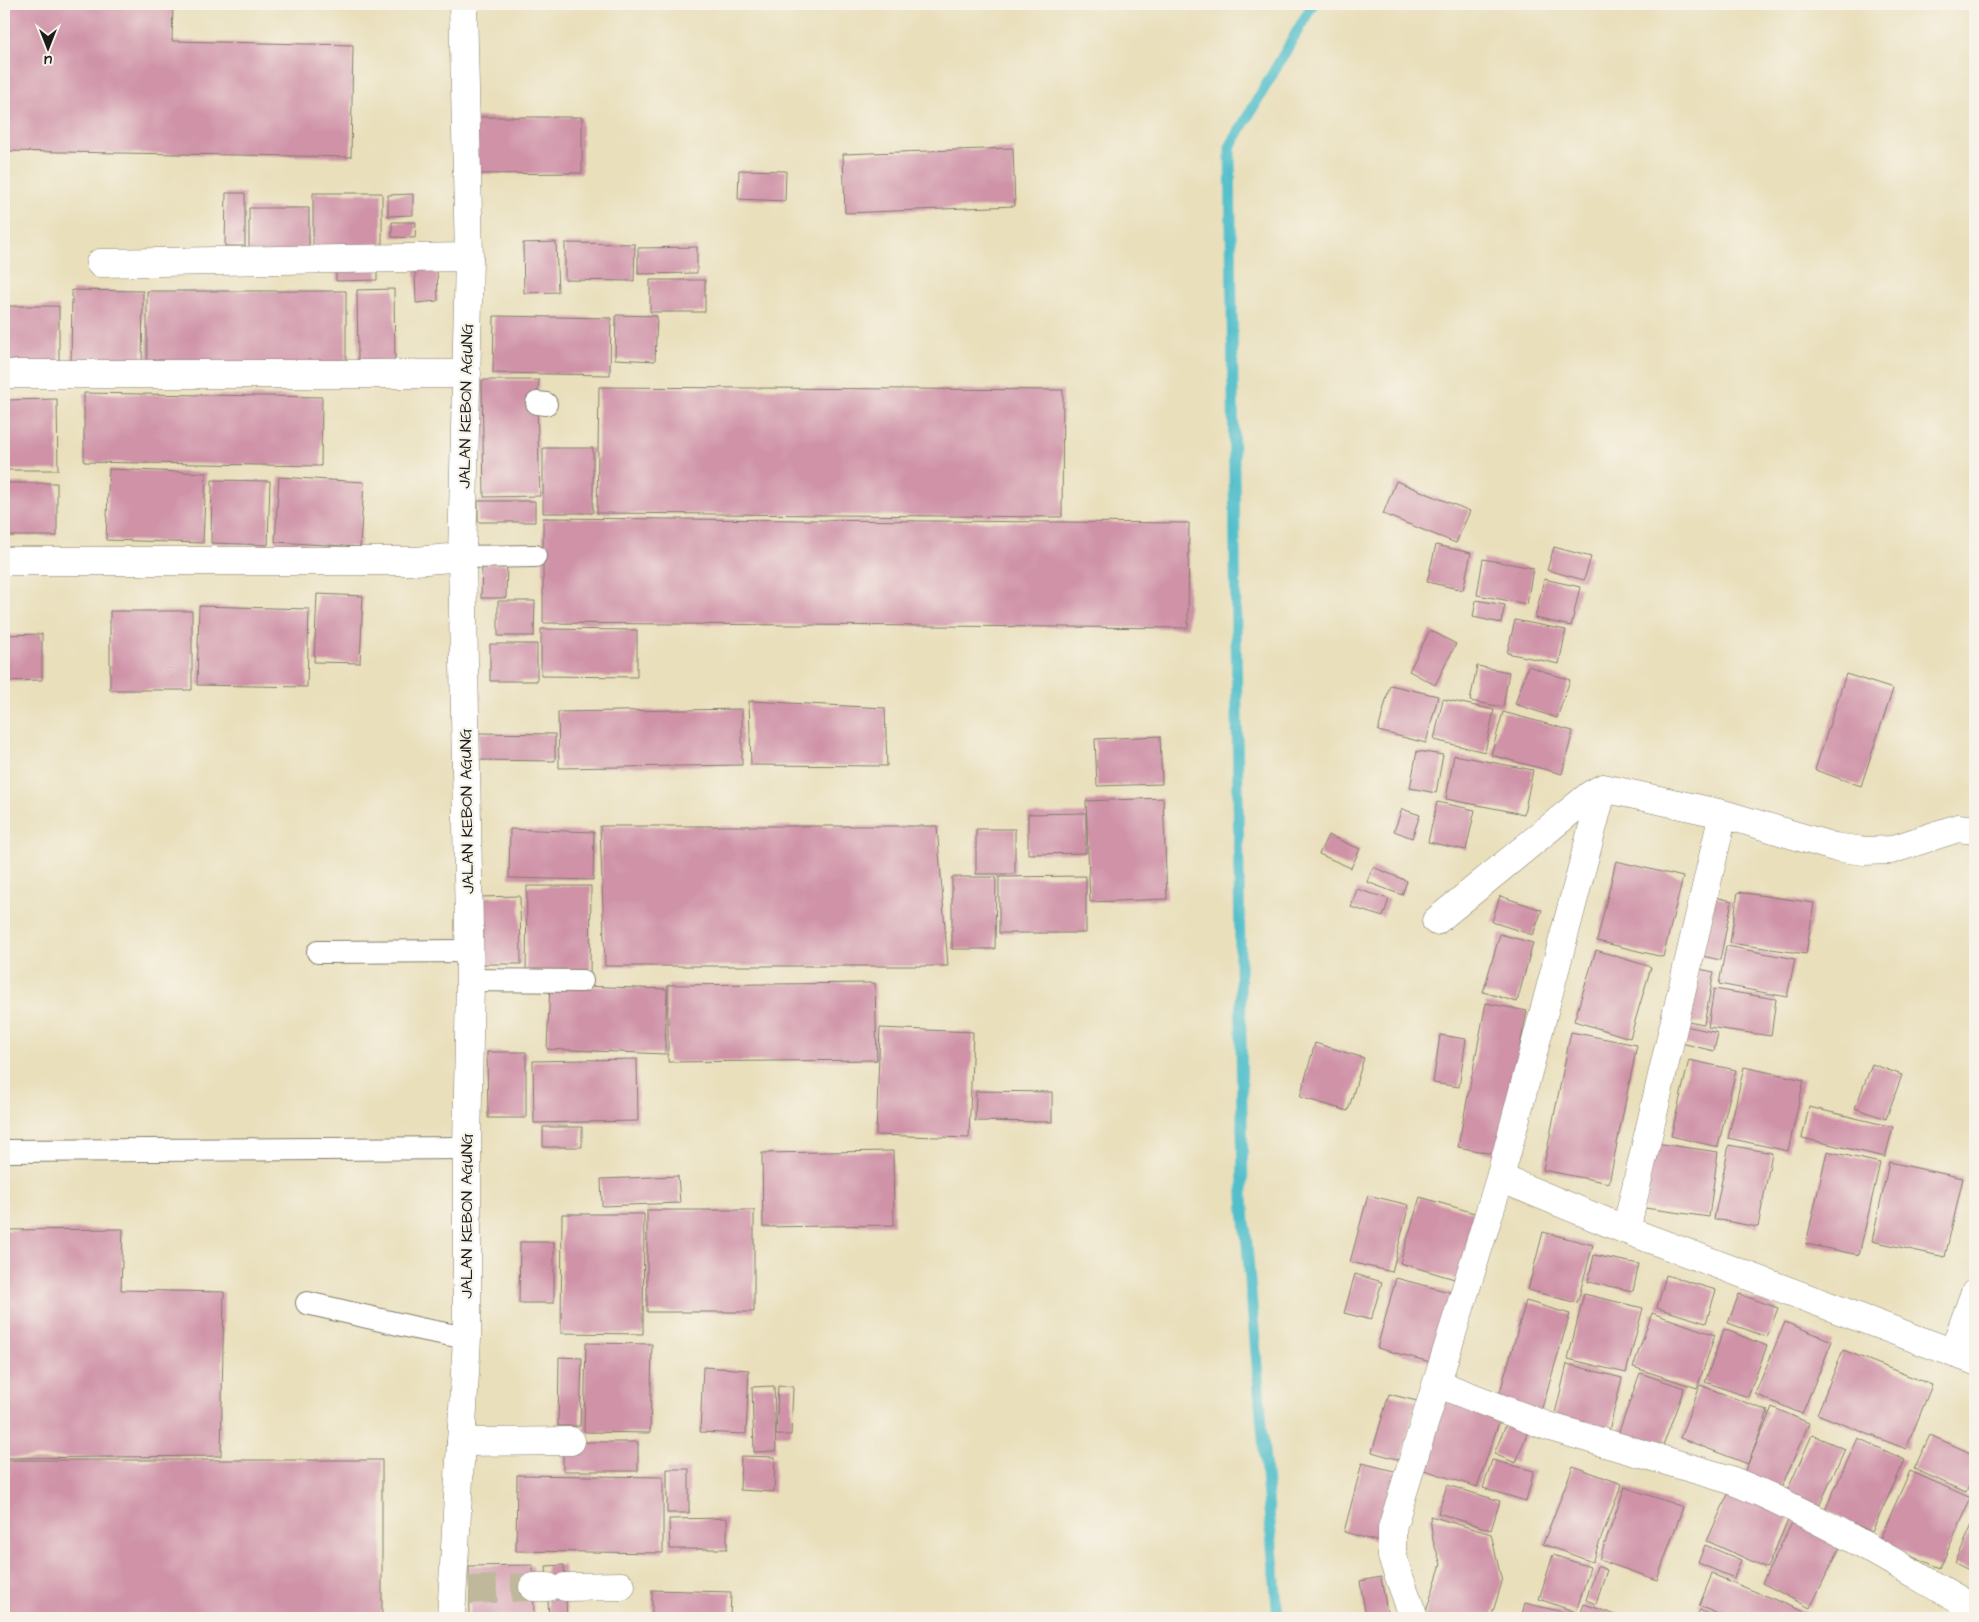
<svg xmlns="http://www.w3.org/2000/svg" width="1979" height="1622" font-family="'Architects Daughter',sans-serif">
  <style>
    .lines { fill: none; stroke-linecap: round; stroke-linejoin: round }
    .stream { stroke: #52bfcb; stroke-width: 11 }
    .building { fill: #cf92a7 }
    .street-tunnel { stroke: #c0b89b; stroke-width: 28; stroke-dasharray: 28 14; stroke-linecap: butt }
    .lane-casing { stroke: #827e6c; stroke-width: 24 }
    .street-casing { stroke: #827e6c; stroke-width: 29 }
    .primary-casing { stroke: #827e6c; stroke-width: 29 }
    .lane { stroke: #fff; stroke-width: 22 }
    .street { stroke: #fff; stroke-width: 28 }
    .primary { stroke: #fff; stroke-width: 28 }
    .labels { text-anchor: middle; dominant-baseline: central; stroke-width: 4.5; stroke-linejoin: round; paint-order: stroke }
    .street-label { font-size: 16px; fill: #1c1c1c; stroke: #f7f3e8 }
  </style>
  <rect width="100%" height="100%" fill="#f7f3e8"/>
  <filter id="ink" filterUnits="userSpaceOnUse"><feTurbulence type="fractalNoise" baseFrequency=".02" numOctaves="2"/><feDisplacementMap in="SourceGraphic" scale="10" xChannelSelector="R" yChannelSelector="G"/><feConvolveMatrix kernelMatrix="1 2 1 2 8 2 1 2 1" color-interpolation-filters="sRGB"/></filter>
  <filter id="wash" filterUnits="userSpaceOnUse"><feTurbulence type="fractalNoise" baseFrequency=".0096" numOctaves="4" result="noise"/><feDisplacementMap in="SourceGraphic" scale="20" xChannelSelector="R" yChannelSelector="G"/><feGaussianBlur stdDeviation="1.12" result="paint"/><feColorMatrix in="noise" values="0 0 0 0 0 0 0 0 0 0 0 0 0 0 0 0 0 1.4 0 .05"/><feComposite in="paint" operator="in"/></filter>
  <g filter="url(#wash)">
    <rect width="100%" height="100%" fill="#e9dfbb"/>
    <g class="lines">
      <path class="stream" d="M1278,1618l-35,-421 -13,-1050 83,-143"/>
    </g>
    <g id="blocks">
      <path class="building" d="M4,4h169l-1,37 181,4 -2,112 -347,-6z
        M475,117h107v56l-107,1z
        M1013,148l2,58 -170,7 -2,-59z
        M739,170l47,1 -1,30 -47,-2z
        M226,193h19v53h-20z
        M313,193h69v63h-69z
        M413,194v21l-25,1v-21z
        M249,208h60v45h-60z
        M392,222h24l-1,16 -23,-1z
        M556,242l2,50 -34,1 -1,-50z
        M565,243l70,1 -1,37 -69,-1z
        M697,247v26l-59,1v-26z
        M377,263v17l-41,1v-17z
        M437,268l1,33 -22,2 -1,-34z
        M650,280h55v32h-55z
        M394,289l1,72h-37l-1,-71z
        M72,290l71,1 -1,78 -71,-1z
        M147,291h199v74h-199z
        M4,306h55v59h-55z
        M616,315l41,1 -2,45 -40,-2z
        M494,316l117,2 -1,57 -117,-2z
        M482,380h57l-2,23 3,93 -56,1z
        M599,387l464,3 -1,127 -465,-4z
        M84,393l238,4 -1,69 -237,-4z
        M57,399l1,71h-54v-70z
        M543,448h50v65h-50z
        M109,469l97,4 -3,70 -97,-3z
        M279,477l85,5 -4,65 -85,-5z
        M212,480l58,1 -2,64 -57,-2z
        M1396,481l74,30 -14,32 -73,-29z
        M4,483h53v53h-53z
        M478,501h57v21h-57z
        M543,518l646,5 -1,105 -645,-5z
        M1436,545l35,8 -8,37 -36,-8z
        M1554,547l37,10 -7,23 -37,-10z
        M1483,559l50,9 -6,36 -50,-9z
        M482,564h25l-1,34h-25z
        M1544,579l36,8 -9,39 -36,-8z
        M317,594l46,2 -3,67 -46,-1z
        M1476,600l29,5 -4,18 -28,-6z
        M498,601h37l-1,35h-36z
        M199,606l110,3 -2,78 -110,-2z
        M110,611h82v79h-82z
        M1515,620l51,10 -7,34 -52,-11z
        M541,629l96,1v47l-96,-1z
        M1430,630l26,14 -21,41 -26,-14z
        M42,634v46l-38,1v-46z
        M490,644h47v37h-47z
        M1477,666l32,6 -6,35 -33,-6z
        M1528,666l42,14 -13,38 -42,-14z
        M1846,674l47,15 -32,97 -46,-16z
        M1390,685l48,11 -12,47 -48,-12z
        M1443,699l51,11 -9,42 -51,-12z
        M749,701l136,7 2,58 -136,-1z
        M742,709v56l-183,3 -1,-56z
        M1503,712l70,19 -11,43 -71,-19z
        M479,733l76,1v27l-77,-1z
        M1160,736l2,48 -65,2 -2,-47z
        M1417,751l26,4 -7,38 -26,-5z
        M1454,755l79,15 -9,44 -78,-15z
        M1163,798l4,101 -77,3 -4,-101z
        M1437,802l38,8 -9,40 -38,-8z
        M1402,809l18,6 -8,23 -18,-7z
        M1086,813v40l-58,1v-40z
        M600,826h337l11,140h-343z
        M510,829l84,3 -1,48 -84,-2z
        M976,829h39v45h-39z
        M1328,835l32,14 -9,19 -32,-14z
        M1616,861l67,16 -20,80 -66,-16z
        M1373,867l34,14 -5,14 -35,-13z
        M1086,876v57h-87v-56z
        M952,877h44l-1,72h-43z
        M527,886h64l-1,89h-64z
        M1357,889l32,10 -6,18 -32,-10z
        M1738,892l76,11 -8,51 -76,-11z
        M520,896l1,68h-40l-1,-67z
        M1500,896l42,14 -9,25 -41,-13z
        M1715,897l17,4 -12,59 -18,-4z
        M1500,934l33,9 -16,59 -34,-10z
        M1726,946l69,13 -8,38 -68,-13z
        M1596,950l55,17 -21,71 -56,-17z
        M1699,969l15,3 -10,52 -16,-3z
        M875,983l2,77 -209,2v-77z
        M550,985l117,4 -2,65 -118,-5z
        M1714,989l62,10 -5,37 -63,-9z
        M1486,1003l41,8 -29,144 -40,-8z
        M1685,1026l33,7 -4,18 -33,-8z
        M880,1028l93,4 -4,106 -93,-3z
        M1571,1032l66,13 -28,138 -66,-13z
        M1440,1035l26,4 -7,48 -26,-4z
        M1315,1043l49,15 -16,53 -48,-14z
        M487,1052h39v66h-38z
        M637,1059l1,62 -104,2 -1,-62z
        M1689,1060l47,10 -18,77 -47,-11z
        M1872,1064l30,11 -16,44 -31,-11z
        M1744,1067l60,13 -16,71 -60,-13z
        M976,1091l76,1v30l-77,-1z
        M1809,1107l84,20 -8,30 -83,-19z
        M543,1127h39v20h-39z
        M1655,1143l63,9 -9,65 -64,-9z
        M1729,1145l43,8 -14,74 -44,-8z
        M893,1151l1,74 -131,2 -1,-74z
        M1827,1151l53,12 -21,92 -53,-11z
        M1889,1162l74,16 -18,79 -73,-16z
        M678,1176l2,27 -78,3 -1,-27z
        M1368,1195l41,10 -17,67 -42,-10z
        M1420,1197l58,17 -20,66 -58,-17z
        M647,1210h107v102h-107z
        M562,1214h82l-1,120 -82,-1z
        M123,1229l-2,61 103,2 -3,164 -217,2v-228z
        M1543,1232l50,13 -16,58 -49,-13z
        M520,1242h34v61h-35z
        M1594,1255l45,9 -6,27 -45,-9z
        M1355,1274l27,8 -11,38 -27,-7z
        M1666,1275l50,15 -10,33 -49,-15z
        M1396,1278l57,15 -19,70 -57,-15z
        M1584,1294l59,14 -17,65 -58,-14z
        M1739,1294l39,14 -11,29 -39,-14z
        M1526,1301l44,13 -31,104 -43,-12z
        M1652,1313l63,22 -18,53 -64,-21z
        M1785,1322l47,19 -30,73 -47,-20z
        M1724,1329l43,17 -19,51 -43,-15z
        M586,1343l66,1 -2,89 -66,-1z
        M1843,1350l89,35 -26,64 -89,-35z
        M559,1357l23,1 -2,68h-22z
        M1567,1364l55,14 -15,61 -55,-13z
        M703,1367l46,3 -3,64 -46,-2z
        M1640,1373l44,15 -23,64 -44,-15z
        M1700,1385l68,26 -20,53 -68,-26z
        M774,1386l2,65 -22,1 -2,-65z
        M778,1386l15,1 -2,48h-15z
        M1389,1394l28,7 -17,59 -28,-8z
        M1439,1400l61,19 -23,68 -59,-19z
        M1772,1407l37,16 -30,70 -37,-15z
        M1507,1422l21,8 -12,33 -22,-9z
        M1812,1435l33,14 -29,64 -32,-15z
        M1930,1435l45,20v18l-9,19 -52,-23z
        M1858,1438l47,22 -33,72 -47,-22z
        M563,1442h75v29h-75z
        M741,1456l34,1 -1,35 -34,-2z
        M4,1460h378v158h-378z
        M1492,1460l42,11 -8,30 -43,-13z
        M1362,1463l40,10 -19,70 -39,-11z
        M1573,1466l49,18 -30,78 -49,-18z
        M667,1469h22v44h-22z
        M1910,1471l61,27 -31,70 -61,-27z
        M517,1475l146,2v76l-147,-2z
        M1733,1483l60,26 -26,59 -60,-27z
        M1447,1485l53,16 -9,29 -53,-17z
        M1625,1487l58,20 -26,73 -58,-20z
        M1430,1516l61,18 11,48 -11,36h-67l17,-54 -8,-23z
        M727,1518v31h-57l-1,-30z
        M1794,1519l48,24 -32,65 -48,-25z
        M1973,1523l2,1v44l-2,4 -18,-9z
        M1705,1545l36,15 -7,18 -36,-15z
        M1553,1555l37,12 -14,45 -37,-13z
        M533,1565l1,53h-64l-1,-52z
        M564,1565l3,52 -18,1 -3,-52z
        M1597,1566l10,4 -11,34 -10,-4z
        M1712,1574l98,40 -1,4h-81l-29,-12z
        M1381,1577l7,41h-22l-6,-37z
        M652,1590l79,2 -1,26h-78z
        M1525,1603l50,12 -1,3h-53z
        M1584,1604l41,14h-46z
        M1700,1610l15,8h-20z"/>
    </g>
  </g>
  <g filter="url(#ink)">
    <use href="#blocks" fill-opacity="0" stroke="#827e6c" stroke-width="1"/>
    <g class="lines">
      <path class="street-tunnel" d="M469,1590l64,-3"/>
      <g class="lane-casing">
        <path id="lane" d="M537,403l9,1
          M462,557l73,-1
          M318,952l152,-1
          M470,980l112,1
          M4,1151l463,-3
          M307,1303l113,26 47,9"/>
      </g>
      <g class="street-casing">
        <path id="street" d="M100,263l369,-6
          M4,374h463
          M4,561h411l47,-4
          M1436,921l154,-126 13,-7 120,26 111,33 30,4 27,-1 67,-22 17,2
          M1500,1178l126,52 349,131
          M1626,1230l97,-416
          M1953,1353l22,-61
          M1438,1384l109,42 181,53c87,34 166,84 247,130
          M461,1442l110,-1
          M533,1587h15
          M565,1587l56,-1
          M1414,1618l-22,-61v-29l108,-350 103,-390"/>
      </g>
      <g class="primary-casing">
        <path id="primary" d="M451,1618l16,-280v-190l3,-168 -8,-423 7,-300 -6,-253"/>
      </g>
      <use href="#lane" class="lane"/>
      <use href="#street" class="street"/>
      <use href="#primary" class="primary"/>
    </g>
  </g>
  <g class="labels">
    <g class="street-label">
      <text transform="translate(466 406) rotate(-89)">JALAN KEBON AGUNG</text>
      <text transform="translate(467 811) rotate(-91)">JALAN KEBON AGUNG</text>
      <text transform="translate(467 1216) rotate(-90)">JALAN KEBON AGUNG</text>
    </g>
  </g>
  <rect width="1979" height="1622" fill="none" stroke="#f7f3e8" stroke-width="20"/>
  <g transform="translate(48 48) rotate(180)" stroke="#f7f3e8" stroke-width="4" paint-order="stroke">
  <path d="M0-4L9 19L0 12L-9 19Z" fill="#1c1c1c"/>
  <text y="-8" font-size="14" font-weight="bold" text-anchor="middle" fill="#1c1c1c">U</text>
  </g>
</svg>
